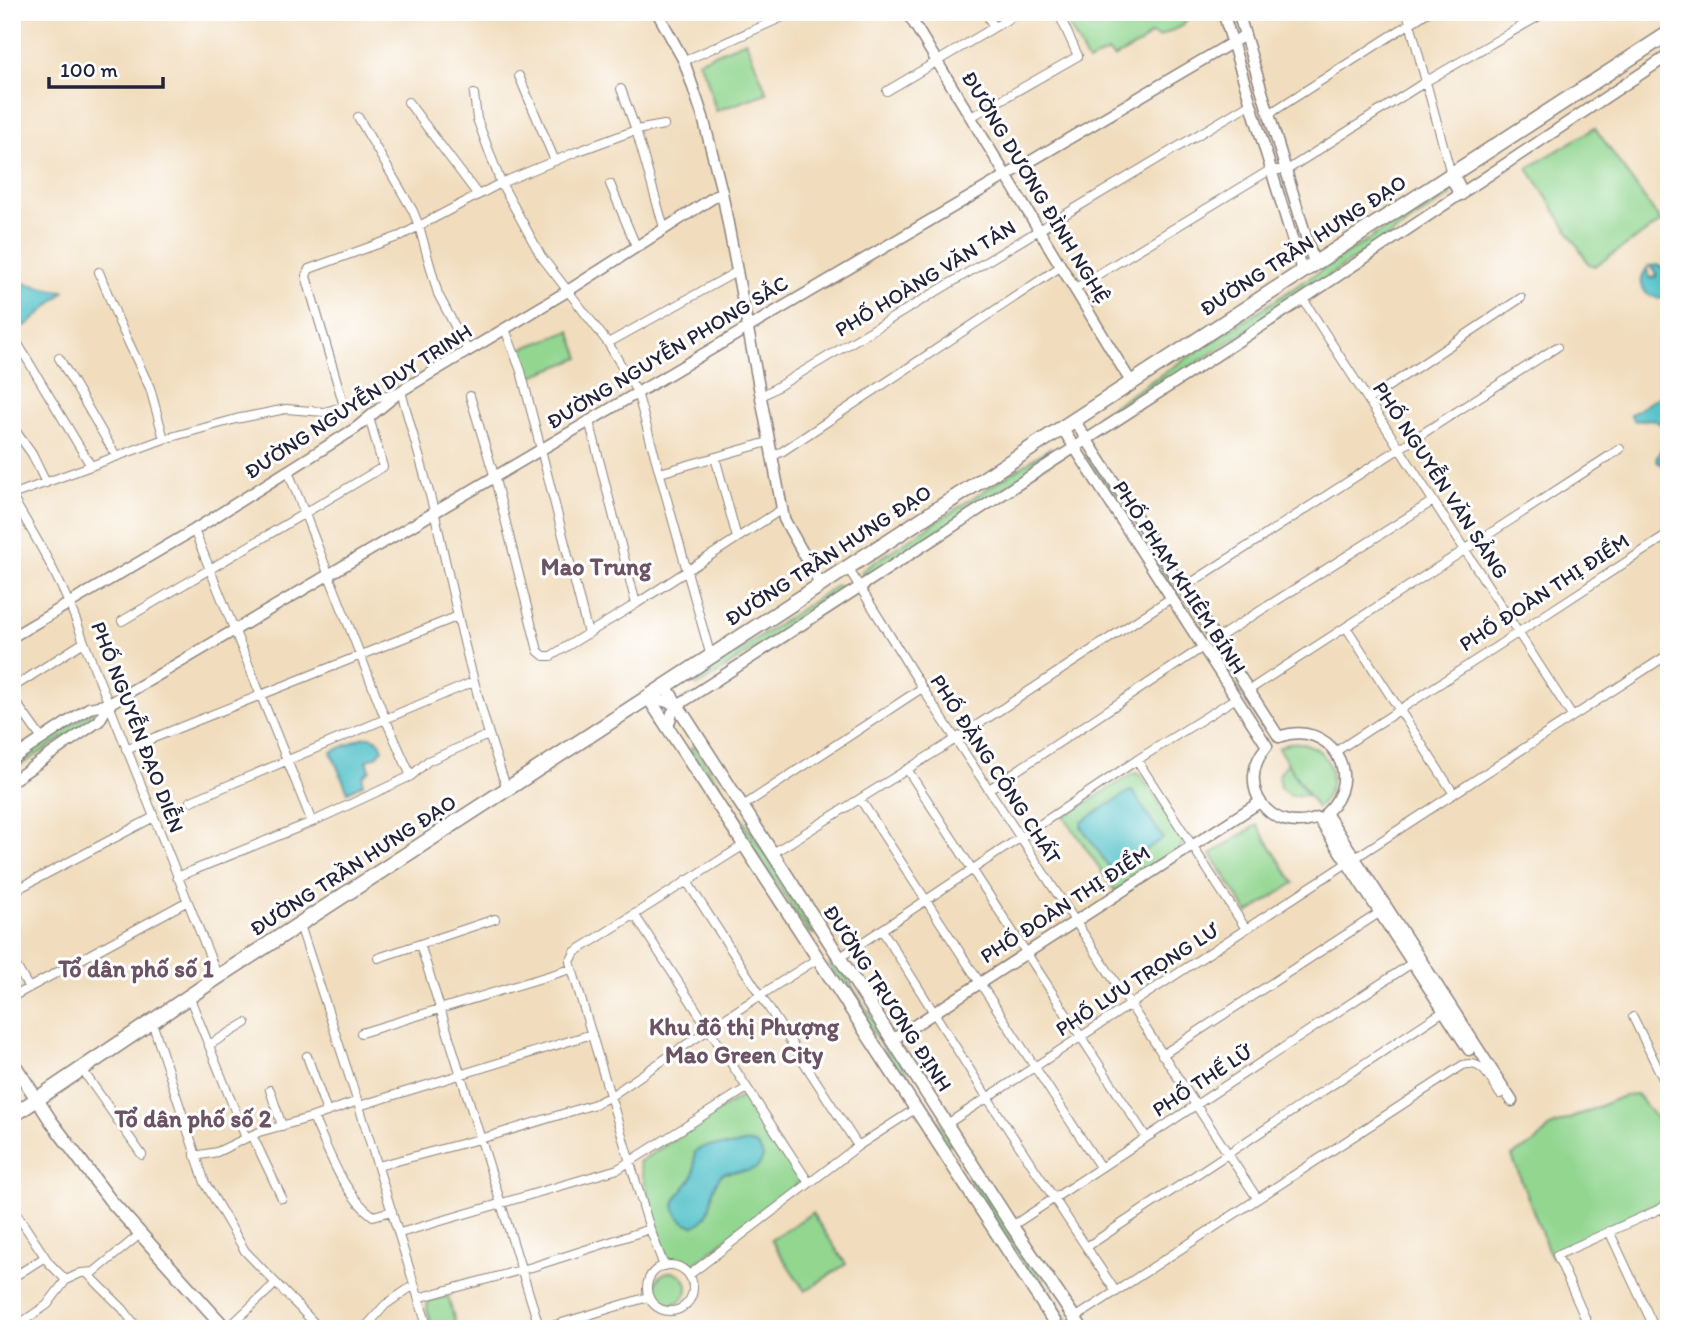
<svg xmlns="http://www.w3.org/2000/svg" width="1681" height="1341" font-family="Itim,sans-serif">
  <style>
    .green { fill: #92d690; stroke: #5a7c66; stroke-width: 2 }
    .water { fill: #55c3ca; stroke: #3c7282; stroke-width: 2 }
    .lines { fill: none; stroke-linecap: round; stroke-linejoin: round }
    .street-casing { stroke: #8a807c; stroke-width: 10 }
    .secondary-casing { stroke: #8a807c; stroke-width: 13 }
    .primary-casing { stroke: #8a807c; stroke-width: 15 }
    .highway-casing { stroke: #8a807c; stroke-width: 17 }
    .street { stroke: #fff; stroke-width: 8 }
    .secondary { stroke: #fff; stroke-width: 10 }
    .primary { stroke: #fff; stroke-width: 12 }
    .highway { stroke: #fff; stroke-width: 14 }
    .labels { text-anchor: middle; dominant-baseline: central; stroke-width: 6; stroke-linejoin: round; paint-order: stroke }
    .street-label { font-size: 21px; fill: #22223b; stroke: #fff }
    .quarter-label { font-size: 24px; font-weight: bold; fill: #6b5363; stroke: #fff }
  </style>
  <rect width="100%" height="100%" fill="#fff"/>
  <filter id="ink" filterUnits="userSpaceOnUse"><feTurbulence type="fractalNoise" baseFrequency=".0143" numOctaves="2"/><feDisplacementMap in="SourceGraphic" scale="14" xChannelSelector="R" yChannelSelector="G"/><feConvolveMatrix kernelMatrix="1 2 1 2 8 2 1 2 1" color-interpolation-filters="sRGB"/></filter>
  <filter id="wash" filterUnits="userSpaceOnUse"><feTurbulence type="fractalNoise" baseFrequency=".00686" numOctaves="4" result="noise"/><feDisplacementMap in="SourceGraphic" scale="28" xChannelSelector="R" yChannelSelector="G"/><feGaussianBlur stdDeviation="1.57" result="paint"/><feColorMatrix in="noise" values="0 0 0 0 0 0 0 0 0 0 0 0 0 0 0 0 0 1.4 0 .05"/><feComposite in="paint" operator="in"/></filter>
  <g filter="url(#wash)">
    <rect width="100%" height="100%" fill="#f1ddbd"/>
    <path class="green" d="M1062,12h134l-6,3 -8,11 -23,11 -8,-3 -11,10 -26,14 -6,-6 -20,10z
      M746,41l21,52 -51,18 -10,-35 -8,-15z
      M1595,128l66,94 -66,44 -6,-2 -61,-96z
      M1447,190l4,5 -348,230 -4,-3 -1,-6 343,-224z
      M570,331l10,27 -53,20 -9,-28z
      M1050,448l5,5 -4,4 -183,119h-6v-5l14,-10z
      M1087,454l4,3 172,271 -177,-272z
      M837,585l5,2 -2,5 -142,94 -5,-4z
      M92,711l4,3 -1,3 -83,54v-7z
      M1290,743c39,-4 56,40 27,65l-39,-60z
      M694,746l122,185 -2,3 -6,-2 -117,-180 -1,-3z
      M1287,763l20,32 -16,1 -11,-8 -1,-14z
      M1135,773l5,2 4,5 37,54 2,8 -3,7 -65,42 -51,-75z
      M1257,825l37,58 -46,30 -37,-59z
      M832,960h3l116,182 -2,3 -4,-2 -116,-178z
      M745,1094l3,2 53,85 -107,83 -25,-3 -3,-5 -27,-94z
      M1637,1094l32,41v62l-118,60 -39,-101 25,-15 13,-14 76,-32z
      M969,1173l5,2 100,154h-8l-98,-151z
      M812,1213l34,51 -41,27 -34,-51z
      M655 1288a16 16 0 1 1 32 0a16 16 0 1 1-32 0Z
      M448,1296l9,33h-24l-6,-19 1,-9z"/>
    <path class="water" d="M1658,265l11,6v23l-10,5 -12,-5c-7,-9 -7,-16 0,-26l3,10 6,-1v-6l-7,-5z
      M20,283c16,1 29,8 45,8l-34,31 -6,4 -12,1 -1,-42z
      M1669,390v73l-9,1 -4,-5 10,-19v-10c-9,-12 -17,-12 -32,-9l-4,-6z
      M364,737c9,-1 16,2 19,12l-6,7 -10,4 3,10 -7,6v8l-15,8 -17,-40z
      M1130,791l3,1 30,46 -46,33 -6,-1 -30,-44 1,-4z
      M743,1143c12,-1 17,3 20,14 -6,21 -25,11 -41,17 -17,18 -3,38 -27,52 -6,-1 -10,-3 -15,-8 -17,-17 9,-30 13,-43 3,-8 0,-15 2,-23 15,-13 30,-1 48,-9z"/>
  </g>
  <g filter="url(#ink)">
    <g class="lines">
      <g class="street-casing">
        <path id="street" d="M985,12l9,15
          M1407,12l44,162
          M684,61l110,-49
          M519,76l36,85
          M621,89l15,41 28,98
          M887,91l133,-79
          M474,94l3,25 24,64 40,73 67,87 29,49 74,265
          M408,102l70,93
          M1269,114l159,-102
          M358,117l55,94 6,15 19,68 30,57
          M971,117l107,-61 -20,-44
          M610,184l26,62
          M99,272l20,50 31,66 14,51
          M1074,289l196,-119h17l138,-88 121,-70
          M1303,299l269,417
          M505,329l16,42 67,263
          M12,334l79,132
          M608,343l130,-72
          M59,358l57,98
          M470,396l24,79 44,176 6,5h7l85,-52 146,-95
          M762,396l489,-293
          M1368,400l153,-102
          M344,406l-38,-130 3,-7 91,-33 101,-53 75,-31 60,-22 28,-5
          M589,420l47,184
          M12,426l20,28 14,29
          M715,457l22,81
          M771,457l12,-6 277,-184
          M288,471l97,247 26,58
          M660,473l108,-31
          M12,495l152,-56 72,-20 50,-10 38,3 77,-21c11,42 24,83 34,124 21,93 40,185 72,274
          M12,497c28,47 54,92 72,145l134,335
          M194,530l118,292
          M848,568l80,129 329,501
          M1183,588l374,-241
          M122,621l261,-154 -14,-50
          M1346,627l108,167
          M1216,639l217,-138
          M12,688l72,-46
          M1249,690l371,-241
          M12,697l30,42
          M126,749l330,-132
          M1335,752l334,-218
          M1137,760l109,169
          M907,769l239,368
          M989,789l214,-142
          M860,799l240,368
          M191,801l282,-119
          M743,806l179,-118
          M773,853l175,-109 223,-146
          M1355,858l314,-204
          M177,877l135,-55 99,-46 17,-15 60,-26
          M686,880l172,266
          M12,892l142,-75
          M634,914l175,269
          M300,925l59,181 69,223
          M882,930l105,167 129,195
          M420,944l120,385
          M378,958l117,-39
          M839,958l298,-198 99,-62
          M12,959l17,29
          M189,996l57,142
          M12,997l174,-95
          M1633,1017l36,74
          M152,1022l53,161 40,68 75,78
          M361,1033l210,-64
          M209,1045l37,-22
          M1162,1055l217,-142
          M307,1056l20,56
          M81,1068l61,87
          M270,1090l12,36
          M359,1106l233,-72
          M313,1117c16,34 29,76 60,99l19,-5
          M947,1124l400,-261
          M252,1135l30,63
          M195,1156l22,-4 42,-20 54,-15 45,-16
          M378,1166l116,-31 101,-31 16,-8c68,-47 136,-93 206,-137
          M12,1207l37,56 17,17
          M1663,1207l6,13
          M1012,1226l400,-263
          M1609,1231l46,98
          M400,1233l218,-64 129,-81
          M1088,1246l356,-235
          M647 1288a23 23 0 1 1 46 0a23 23 0 1 1-46 0Z
          M664,1266l-14,-37 -80,-267 5,-10 169,-107
          M88,1274l35,35 15,20
          M689,1275l169,-129 57,-37
          M12,1278l33,-21
          M418,1298l114,-31 118,-38
          M1075,1318l388,-253c20,-6 27,14 37,29
          M12,1329l35,-24 19,-25 15,-7 13,-1 45,-37
          M227,1329l49,-46
          M364,1329l21,-24 29,-20
          M542,1329l106,-32
          M1590,1329l-33,-74 112,-50"/>
      </g>
      <g class="secondary-casing">
        <path id="secondary" d="M657,12l27,49 19,56 19,75 62,327 37,66
          M907,12l224,370
          M1223,12l79,259
          M1238,12l76,251
          M1074,420l205,317c51,-19 87,40 47,76l186,288
          M1062,428l205,318c-34,39 3,91 51,72l151,232
          M12,637l182,-107 162,-102 45,-37 165,-99 156,-100
          M648,697l30,8
          M668,728l4,-15 6,-8 625,-406 366,-244
          M12,759l77,-51 20,-4 1136,-669
          M12,781l87,-60 10,-17
          M892,1040l368,-238"/>
      </g>
      <g class="primary-casing">
        <path id="primary" d="M665,686l347,540 70,103
          M648,697l411,632
          M12,1061l39,60 59,79 116,129"/>
      </g>
      <g class="highway-casing">
        <path id="highway" d="M1451,174l10,19
          M12,1116l206,-139 1451,-944"/>
      </g>
      <use href="#street" class="street"/>
      <use href="#secondary" class="secondary"/>
      <use href="#primary" class="primary"/>
      <use href="#highway" class="highway"/>
    </g>
  </g>
  <g class="labels">
    <g class="street-label">
      <text transform="translate(1036 187) rotate(59)">ĐƯỜNG DƯƠNG ĐÌNH NGHỆ</text>
      <text transform="translate(1303 245) rotate(-33)">ĐƯỜNG TRẦN HƯNG ĐẠO</text>
      <text transform="translate(925 278) rotate(-31)">PHỐ HOÀNG VĂN TÁN</text>
      <text transform="translate(667 352) rotate(-31)">ĐƯỜNG NGUYỄN PHONG SẮC</text>
      <text transform="translate(358 401) rotate(-33)">ĐƯỜNG NGUYỄN DUY TRINH</text>
      <text transform="translate(1441 480) rotate(57)">PHỐ NGUYỄN VĂN SẢNG</text>
      <text transform="translate(828 555) rotate(-33)">ĐƯỜNG TRẦN HƯNG ĐẠO</text>
      <text transform="translate(1180 577) rotate(57)">PHỐ PHẠM KHIÊM BÍNH</text>
      <text transform="translate(1544 592) rotate(-33)">PHỐ ĐOÀN THỊ ĐIỂM</text>
      <text transform="translate(138 727) rotate(69)">PHỐ NGUYỄN ĐẠO DIỄN</text>
      <text transform="translate(996 769) rotate(57)">PHỐ ĐẶNG CÔNG CHẤT</text>
      <text transform="translate(353 865) rotate(-33)">ĐƯỜNG TRẦN HƯNG ĐẠO</text>
      <text transform="translate(1065 904) rotate(-33)">PHỐ ĐOÀN THỊ ĐIỂM</text>
      <text transform="translate(1137 979) rotate(-33)">PHỐ LƯU TRỌNG LƯ</text>
      <text transform="translate(888 998) rotate(57)">ĐƯỜNG TRƯƠNG ĐỊNH</text>
      <text transform="translate(1202 1080) rotate(-33)">PHỐ THẾ LỮ</text>
    </g>
    <g class="quarter-label">
      <text x="596" y="566">Mao Trung</text>
      <text x="136" y="968">Tổ dân phố số 1</text>
      <text x="744" y="1026">Khu đô thị Phượng<tspan x="744" dy="28">Mao Green City</tspan></text>
      <text x="193" y="1118">Tổ dân phố số 2</text>
    </g>
  </g>
  <rect width="1681" height="1341" fill="none" stroke="#fff" stroke-width="42"/>
  <path d="M49 77v10h114v-10" fill="none" stroke="#22223b" stroke-width="3.5"/>
  <text x="60" y="77" font-size="21" fill="#22223b" stroke="#ffffff" stroke-width="5" paint-order="stroke">100 m</text>
</svg>
